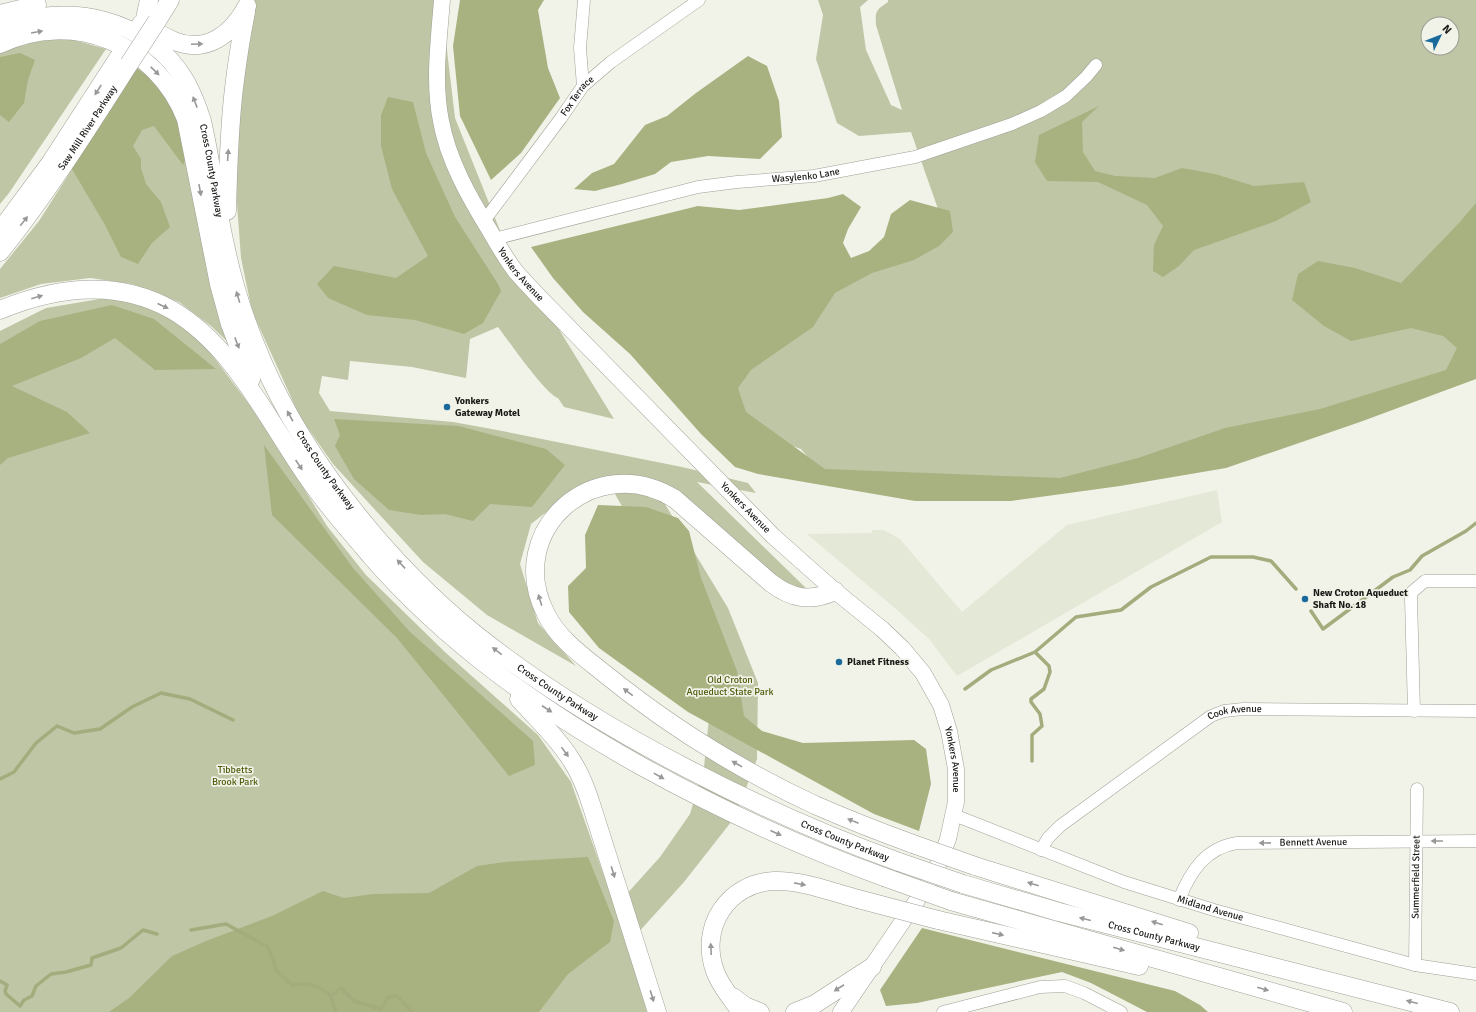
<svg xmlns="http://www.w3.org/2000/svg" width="1476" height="1012" font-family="Signika,sans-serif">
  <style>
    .built { fill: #e4e8d6 }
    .green { fill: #bfc6a5; fill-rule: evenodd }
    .forest { fill: #a8b180 }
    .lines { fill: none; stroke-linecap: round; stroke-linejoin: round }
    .stream { stroke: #a3ac7c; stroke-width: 3.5 }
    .minor-casing { stroke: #9ea096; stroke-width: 13 }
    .major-casing { stroke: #9ea096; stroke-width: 17 }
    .highway-casing { stroke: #9ea096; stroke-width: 19 }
    .minor { stroke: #fff; stroke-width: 12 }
    .major { stroke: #fff; stroke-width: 16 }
    .highway { stroke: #fff; stroke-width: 18 }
    .highway-bridge-casing { stroke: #9ea096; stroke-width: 19; stroke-linecap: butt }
    .highway-bridge { stroke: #fff; stroke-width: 18 }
    .oneway { fill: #989897 }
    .poi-dot { fill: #1a6a9c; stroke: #f1f3e8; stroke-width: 1.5 }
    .labels { text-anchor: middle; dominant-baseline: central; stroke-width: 3.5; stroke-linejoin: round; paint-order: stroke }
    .street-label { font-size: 10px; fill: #1a1b17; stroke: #f1f3e8 }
    .poi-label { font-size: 10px; font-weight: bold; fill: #1a1b17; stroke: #f1f3e8; text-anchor: start }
    .park-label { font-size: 10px; fill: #515b0c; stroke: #f1f3e8 }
  </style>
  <rect width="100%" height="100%" fill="#f1f3e8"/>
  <path class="built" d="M1217,490l5,32 -265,154 -28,-37 -32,-29 -90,-76 65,-1v-3h12l16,9 62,73 105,-87z"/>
  <path class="green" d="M255,0h186l14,118 48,120 111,181 -50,-12 -6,-9c-12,-3 -50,-58 -60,-71l-28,12 -4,39 -54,-11 -62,-6 -2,19 -26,-4 -3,17 11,18 123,11 44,8 185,37 66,16 8,10 -59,-11 112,109 -15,1 -140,-106 74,122 30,75 -1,76 -22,58 -51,65 -57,63 20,67h-647v-681l46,-23 77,-13 56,26 24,22 46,61 51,78 27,44 39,49 80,78 92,82 33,47 44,125 45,-50 30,-43 14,-47 5,-49 -56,-157 -46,-81 -31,9 -45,35 -11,40 18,59 38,43 -89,-51 -64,-53 -90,-98 -33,-47 -48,-106 -11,-53 -6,-81 3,-92z
    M818,0h50l-8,7 6,43 25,55 11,5 -26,-85c-1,-14 0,-15 12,-23v-2h588v366l-426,119 -227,-10 -22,-26 -63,-22 -34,-68 241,-130 -34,-97 -52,4 -22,-13 -21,-64 7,-44zM1428,24h24v24h-24z
    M35,39l39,1 32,9 -97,144 -9,11v-154z
    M139,64l30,30 63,252 -21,-20 -32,-24 -47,-18 -42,-6 -49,6 -41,14v-29l39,-48z"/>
  <path class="forest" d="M460,0h84l-6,10 10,58 12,30 -39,55 -30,27 -31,-64 -7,-70z
    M20,53l15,7 -7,20 -4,23 -15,19 -9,-7v-58z
    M748,56l19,10 12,35 3,36 -22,22 -52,-3 -37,6 -16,12 -33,10 -27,7 -21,-2 18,-16 22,-9 31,-39 22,-9 29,-23z
    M136,68l12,8 19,23 12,22 10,29 -6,15 -29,-39 -12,4 -9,16 8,13v9l5,16 15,18 9,25 -18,16 -14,21 -17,-7 -16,-32 -33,-56z
    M388,97l25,5 13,51 29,64 43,67 3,7 -18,32 -19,11 -49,-14 -48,-5 -39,-17 -11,-14 17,-18 62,12 32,-22 -36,-67 -11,-43v-31z
    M1099,106l-17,16 1,30 12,19 20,5 40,2 27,-10 33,6 39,12 50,-4 7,20 -35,19 -82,29 -15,16 -16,11 -10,-6 1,-26 9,-19 -16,-21 -49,-23 -51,-1 -12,-19 4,-27z
    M843,194l18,13 -13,22 -5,14 8,15 18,-7 15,-14 7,-23 19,-14 40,11 3,21 -14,14 -25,14 -42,13 -37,20 -22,34 -62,43 -13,18 8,24 79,57 235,9 78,-20 87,-30 95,-19 126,-39 11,-22 -14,-12 -32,-8 -60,13 -27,-15 -32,-26 6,-26 20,-13 37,7 46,15 58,-60 17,-20v176l-116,43 -134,46 -106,18 -109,15h-96l-157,-27 -23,-7 -34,-33 -71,-80 -47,-42 -30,-34 -22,-31 167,-41 41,4 89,-12z
    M112,305l42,14 62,50 -61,1 -40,-32 -34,20 -69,28 55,26 23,21 -82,25 -8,7v-121l40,-23z
    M334,419l124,7 88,23 19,16 -33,42 -42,-3 -17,17 -28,-7 -24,1 -32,-5 -35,-31 -19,-33 5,-11z
    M264,445l89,123 57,64 123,109 2,24 -26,11 -112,-138 -125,-123z
    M598,505l48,2 32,11 11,13 12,47 36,93 7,45 18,15 41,12 111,-3 12,9 5,35 -12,47 -45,-17 -186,-102 -89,-64 -30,-36 -1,-26 18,-18 -1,-33z
    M588,857l26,64 -4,21 -42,32 -29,38h-430l20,-14 43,-42 34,-15 66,-25 51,-25 21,7 29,-4 56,-1 48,-27 28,-4z
    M922,928l253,63 25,14 8,7h-61l-56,-29 -29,-11 -145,31 -31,3 -6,-16z"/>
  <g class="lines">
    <path class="stream" d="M1311,611l12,18 70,-52 17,-7 12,-14 44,-25 10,-8
      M965,689l26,-19 44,-18 41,-35 45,-7 30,-23 60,-30h42l18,4 25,28
      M1032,761v-26l10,-9 -2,-12 -9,-12v-3l13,-10 6,-17 -1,-6 -14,-14
      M0,779l14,-7 22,-29 21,-17 17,7 26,-4 32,-22 29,-14 29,6 43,21
      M191,930l35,-6 42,23 9,24 15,14c18,-3 25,0 39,11l10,-8 13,13 27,8 7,-12 9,-1 15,16
      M0,981l7,4 -2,6 1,3 14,12 4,-6 8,-4 4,-10 15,-12 15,-2 25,-7 1,-7 29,-10 22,-18 14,4
      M331,996c1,6 3,10 5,16"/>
    <g class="minor-casing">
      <g id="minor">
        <path d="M583,86l-3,-38 4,-48"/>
        <path id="s1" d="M484,221l77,-103 22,-32 28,-24 88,-62"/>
        <path id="s2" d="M494,239l204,-52 39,-5 77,-6 101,-19 97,-33 29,-13 25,-15 20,-19 10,-12"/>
        <path d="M1414,711l-3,-113 1,-6 13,-11h51"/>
        <path id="s3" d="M954,815l170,67 90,28 201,55 61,9"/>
        <path id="s4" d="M1041,850l7,-12 12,-12 151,-110 13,-5 19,-2 233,2"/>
        <path id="s5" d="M1179,900c11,-28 26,-52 58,-57l239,-2"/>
        <path id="s6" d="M1415,965l2,-176"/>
        <path d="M943,1012l97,-25 25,-1 19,7 37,19"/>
      </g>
    </g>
    <g class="major-casing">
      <g id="major">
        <path id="s7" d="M442,0c-3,39 -9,82 -1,121 7,39 28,76 49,110 8,14 16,28 26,41 10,11 20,22 31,33l226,231 62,55 47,38 20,19 21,25 18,32 8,26 7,38v33l-8,37 -9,24 -13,24 -85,125"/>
      </g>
    </g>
    <g class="highway-casing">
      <g id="highway">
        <path d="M0,14l37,-9"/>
        <path d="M146,14l3,-14"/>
        <path d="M157,21l13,-21"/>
        <path d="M141,24c11,6 22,12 33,17 33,13 58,-7 73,-35"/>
        <path id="s8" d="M0,29c66,-29 149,-11 186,53 7,13 12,26 16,39 10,43 14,86 24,128 8,39 21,77 37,114 44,100 127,202 212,271 65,52 138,96 211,134 69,36 140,68 213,94"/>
        <path d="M0,44c73,-35 157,0 186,75l33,165 11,40 21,55"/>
        <path d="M227,211c1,-41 2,-82 7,-123 3,-25 7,-51 12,-76"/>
        <path d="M0,231l51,-69 68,-105"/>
        <path id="s9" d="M0,252c48,-60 88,-124 129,-188"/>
        <path d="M0,310c56,-23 117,-31 172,0 58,34 90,99 126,153 21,33 47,63 72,92 76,88 171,155 271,211 78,43 159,81 243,111"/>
        <path d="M835,591c-24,11 -43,8 -64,-8l-96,-84c-80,-50 -172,32 -129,115 12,25 38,43 59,60 64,52 135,96 210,131 32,14 65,27 98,39"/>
        <path d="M519,699c18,20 39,39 53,62 9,14 15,30 20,46l65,205"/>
        <path d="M975,866l214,67"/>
        <path id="s10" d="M963,884l96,28 391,100"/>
        <path d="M951,901l392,111"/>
        <path d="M938,920l201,46"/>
        <path d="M733,997l12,9 15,6"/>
        <path d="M741,1012c-9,-13 -21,-26 -26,-41 -16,-44 13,-88 59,-90 28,-1 57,11 84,18"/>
        <path d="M795,1012l20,-8 57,-37"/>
      </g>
    </g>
    <use href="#minor" class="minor"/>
    <use href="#major" class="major"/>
    <use href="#highway" class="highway"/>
    <g class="highway-bridge-casing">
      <path id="highway-bridge" d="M129,64l28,-43
        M913,844l62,22
        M899,862l64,22
        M884,877l67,24
        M858,899l80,21"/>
    </g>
    <use href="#highway-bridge" class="highway-bridge"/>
  </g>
  <defs><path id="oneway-solid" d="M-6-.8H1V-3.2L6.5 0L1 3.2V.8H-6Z"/></defs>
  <g class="oneway">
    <use href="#oneway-solid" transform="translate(37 32) rotate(-10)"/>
    <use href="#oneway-solid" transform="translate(197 44) rotate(-2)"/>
    <use href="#oneway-solid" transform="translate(155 71) rotate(44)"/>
    <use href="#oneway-solid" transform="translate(98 90) rotate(123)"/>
    <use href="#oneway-solid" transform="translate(195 102) rotate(-111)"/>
    <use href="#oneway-solid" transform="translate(228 155) rotate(-86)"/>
    <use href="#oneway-solid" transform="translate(200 190) rotate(80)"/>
    <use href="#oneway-solid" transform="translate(24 221) rotate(-52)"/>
    <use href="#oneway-solid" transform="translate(37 297) rotate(-16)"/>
    <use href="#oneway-solid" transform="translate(238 297) rotate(-107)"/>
    <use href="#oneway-solid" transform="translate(163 306) rotate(25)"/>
    <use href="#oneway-solid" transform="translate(237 343) rotate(69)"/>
    <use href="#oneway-solid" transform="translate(290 416) rotate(-119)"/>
    <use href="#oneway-solid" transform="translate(299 465) rotate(56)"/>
    <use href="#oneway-solid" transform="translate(401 564) rotate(-133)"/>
    <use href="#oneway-solid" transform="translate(540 600) rotate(-107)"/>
    <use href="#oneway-solid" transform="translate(497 651) rotate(-143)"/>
    <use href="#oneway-solid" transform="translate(628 692) rotate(-143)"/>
    <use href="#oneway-solid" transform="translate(547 709) rotate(33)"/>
    <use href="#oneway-solid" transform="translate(565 752) rotate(54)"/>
    <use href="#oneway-solid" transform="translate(737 764) rotate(-151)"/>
    <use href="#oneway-solid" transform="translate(659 776) rotate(29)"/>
    <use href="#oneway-solid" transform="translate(853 821) rotate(-158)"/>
    <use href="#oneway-solid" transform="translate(776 833) rotate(24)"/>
    <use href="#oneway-solid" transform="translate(1437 841) rotate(180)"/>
    <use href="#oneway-solid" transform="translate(1265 843) rotate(179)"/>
    <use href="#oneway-solid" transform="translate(613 872) rotate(73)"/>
    <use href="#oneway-solid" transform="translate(800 884) rotate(11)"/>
    <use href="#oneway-solid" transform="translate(1033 884) rotate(-162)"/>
    <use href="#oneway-solid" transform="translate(1085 919) rotate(-166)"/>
    <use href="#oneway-solid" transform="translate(1157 923) rotate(-163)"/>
    <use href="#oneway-solid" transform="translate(998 934) rotate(13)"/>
    <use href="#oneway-solid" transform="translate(711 949) rotate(-92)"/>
    <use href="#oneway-solid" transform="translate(1119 949) rotate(16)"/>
    <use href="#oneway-solid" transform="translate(839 988) rotate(147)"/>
    <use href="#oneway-solid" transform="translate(1263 989) rotate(16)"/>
    <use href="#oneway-solid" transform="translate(652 996) rotate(73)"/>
    <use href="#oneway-solid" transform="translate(1412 1002) rotate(-165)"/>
  </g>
  <g class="poi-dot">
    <circle cx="447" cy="407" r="4"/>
    <circle cx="1305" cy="599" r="4"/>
    <circle cx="839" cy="662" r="4"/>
  </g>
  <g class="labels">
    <g class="street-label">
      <text stroke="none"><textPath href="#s1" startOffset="156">Fox Terrace</textPath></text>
      <text stroke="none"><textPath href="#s9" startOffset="152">Saw Mill River Parkway</textPath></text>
      <text stroke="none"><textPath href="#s8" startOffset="304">Cross County Parkway</textPath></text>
      <text stroke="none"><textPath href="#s2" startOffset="319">Wasylenko Lane</textPath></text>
      <text stroke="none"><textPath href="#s7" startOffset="296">Yonkers Avenue</textPath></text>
      <text stroke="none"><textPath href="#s8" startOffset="628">Cross County Parkway</textPath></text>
      <text stroke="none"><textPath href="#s7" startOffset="620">Yonkers Avenue</textPath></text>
      <text stroke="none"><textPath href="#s8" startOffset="952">Cross County Parkway</textPath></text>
      <text stroke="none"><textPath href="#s4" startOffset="242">Cook Avenue</textPath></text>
      <text stroke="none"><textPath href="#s7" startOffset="956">Yonkers Avenue</textPath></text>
      <text stroke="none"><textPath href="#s8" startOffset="1276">Cross County Parkway</textPath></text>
      <text stroke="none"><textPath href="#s5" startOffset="162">Bennett Avenue</textPath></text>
      <text stroke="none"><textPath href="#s6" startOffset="88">Summerfield Street</textPath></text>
      <text stroke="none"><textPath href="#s3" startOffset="273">Midland Avenue</textPath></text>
      <text stroke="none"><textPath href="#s10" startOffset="198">Cross County Parkway</textPath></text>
    </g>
    <g class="poi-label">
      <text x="455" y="401">Yonkers<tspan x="455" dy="12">Gateway Motel</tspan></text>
      <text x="1313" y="593">New Croton Aqueduct<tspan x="1313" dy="12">Shaft No. 18</tspan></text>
      <text x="847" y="662">Planet Fitness</text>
    </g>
    <g class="park-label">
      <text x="730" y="680">Old Croton<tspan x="730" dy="12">Aqueduct State Park</tspan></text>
      <text x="235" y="770">Tibbetts<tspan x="235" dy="12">Brook Park</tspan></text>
    </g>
  </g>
  <g transform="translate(1440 36) rotate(47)"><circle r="19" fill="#f1f3e8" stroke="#9b9d94"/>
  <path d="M0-3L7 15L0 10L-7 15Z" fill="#1a6a9c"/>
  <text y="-6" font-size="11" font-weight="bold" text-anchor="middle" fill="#1a1b17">N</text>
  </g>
</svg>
